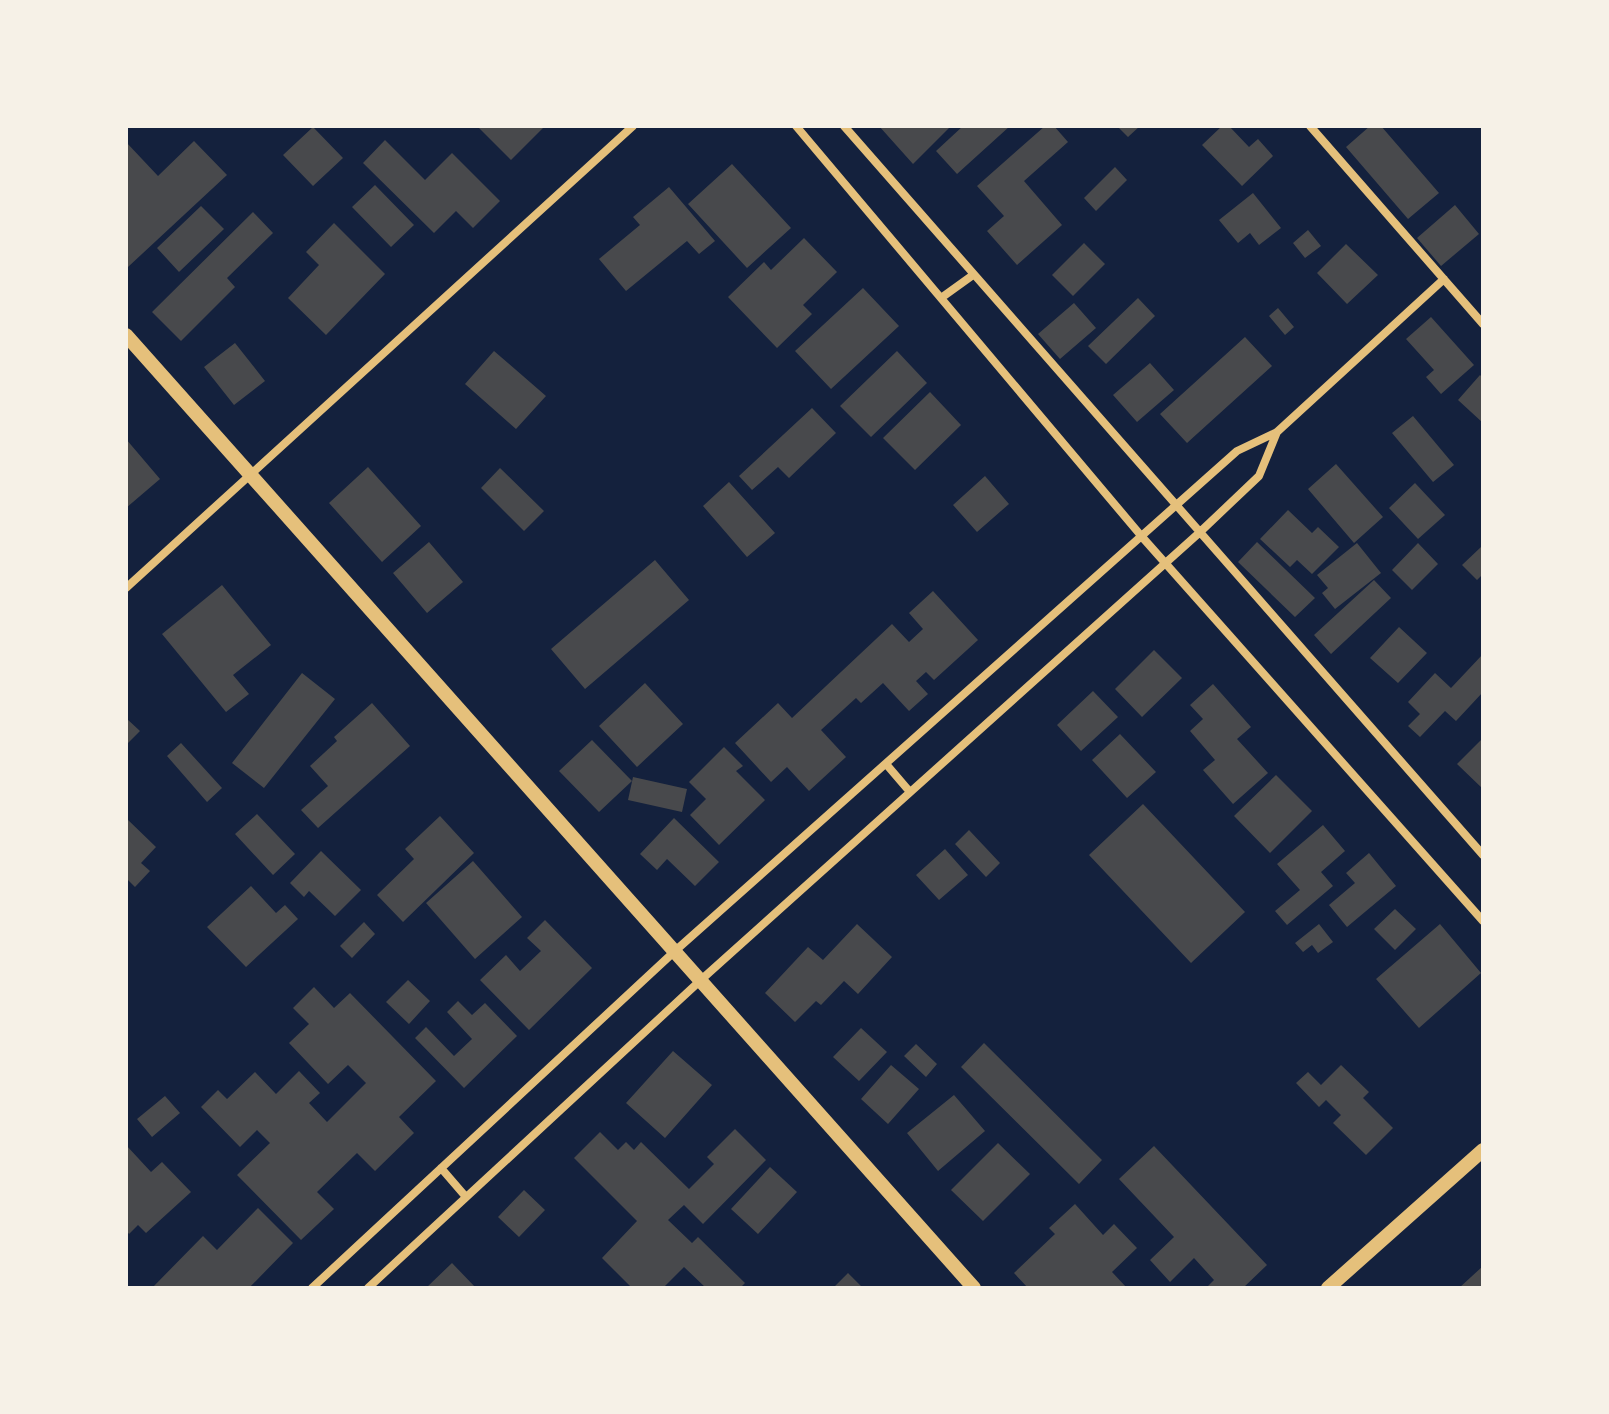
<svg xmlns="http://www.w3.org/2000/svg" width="1609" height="1414" font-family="Manrope,sans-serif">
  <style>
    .building { fill: #48494c }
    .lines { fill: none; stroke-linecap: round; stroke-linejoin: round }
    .minor { stroke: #e5c07b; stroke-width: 8 }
    .tertiary { stroke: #e5c07b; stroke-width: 14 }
  </style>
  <rect width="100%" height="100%" fill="#14213d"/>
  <path class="building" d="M477,126h68l-34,34z
    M879,126h72l-38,38z
    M963,126h47l-53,48 -21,-23z
    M1045,126h9l14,16 -44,39 38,44 -45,40 -30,-34 17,-15 -27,-30z
    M1117,126h23l-12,11z
    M1222,126h7l20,21 9,-8 15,17 -31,30 -40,-41z
    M1370,126h11l58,67 -31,26 -62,-72z
    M313,127l30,31 -30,28 -30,-31z
    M385,140l40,40 27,-27 48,48 -27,27 -17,-17 -22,22 -71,-70z
    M194,141l33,34 -99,92 -2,-125 32,34z
    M732,164l59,64 -44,40 -59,-64z
    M1115,167l12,13 -31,31 -12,-13z
    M375,185l39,40 -23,22 -39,-40z
    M669,187l46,54 -16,13 -12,-13 -61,50 -27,-32 41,-34 -7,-8z
    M1253,193l28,35 -22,17 -9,-12 -12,10 -19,-23z
    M1455,205l24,29 -38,32 -24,-28z
    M201,206l23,23 -45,43 -22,-24z
    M253,212l20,21 -46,45 8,9 -54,54 -29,-29z
    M334,223l51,51 -59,61 -38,-37 31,-33 -13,-13z
    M1308,230l13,16 -16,12 -12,-15z
    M804,238l33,34 -34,33 9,9 -35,34 -49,-51 36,-35 7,8z
    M1084,243l21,21 -32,32 -21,-21z
    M1346,244l32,31 -31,29 -30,-31z
    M863,288l36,38 -68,63 -36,-38z
    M1138,298l17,18 -49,48 -18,-18z
    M1074,303l22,25 -36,31 -22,-25z
    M1278,308l16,19 -9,8 -16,-19z
    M1431,317l43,48 -33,29 -15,-17 8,-7 -28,-31z
    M1245,337l27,29 -85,77 -27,-29z
    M235,343l30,38 -31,24 -30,-38z
    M494,351l52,45 -30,33 -51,-45z
    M897,351l30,32 -56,54 -31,-31z
    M1150,363l24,27 -37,32 -24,-27z
    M1480,375l3,3v45l-25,-23z
    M930,392l31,33 -46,45 -32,-32z
    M812,408l24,25 -47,45 -11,-11 -26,23 -13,-14z
    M1413,416l41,49 -21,17 -41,-49z
    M126,439l34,40 -34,29z
    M1336,464l47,53 -29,26 -46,-54z
    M368,467l53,59 -39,36 -53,-59z
    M500,468l44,43 -20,20 -43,-43z
    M985,476l24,28 -32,28 -24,-27z
    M729,482l46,51 -28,24 -44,-51z
    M1415,483l30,32 -27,24 -29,-31z
    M1288,510l24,23 6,-6 21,20 -27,27 -15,-14 -7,7 -30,-28z
    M429,542l34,40 -36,31 -34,-40z
    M1257,542l58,56 -20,19 -57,-55z
    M1357,543l24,30 -46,36 -13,-16 6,-5 -11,-13z
    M1418,543l20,21 -26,26 -20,-20z
    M1481,547l2,27 -6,6 -15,-15z
    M655,560l34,40 -104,89 -34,-40z
    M1374,580l17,18 -60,56 -17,-19z
    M222,585l49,60 -38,30 16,19 -23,18 -64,-78z
    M933,591l45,49 -44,40 -8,-8 -10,9 12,13 -19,17 -26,-28 -22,20 -5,-5 -35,32 25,27 -37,34 -22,-24 -16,15 -36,-39 43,-40 14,15 100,-94 17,18 14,-13 -14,-16z
    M1399,627l28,26 -29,30 -28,-25z
    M1154,650l28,28 -40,39 -27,-28z
    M1483,654v38l-27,29 -11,-10 -25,26 -12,-11 12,-12 -12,-12 27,-29 16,15z
    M302,673l33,26 -71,89 -32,-25z
    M645,683l38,41 -46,43 -38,-41z
    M1213,684l38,43 -14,12 31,34 -35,31 -30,-34 12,-10 -25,-29 13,-12 -13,-14z
    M1093,691l25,26 -37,34 -24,-26z
    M372,703l38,43 -92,82 -17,-18 27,-24 -18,-20 27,-25 -3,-4z
    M126,718l14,13 -14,14z
    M1120,734l36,38 -29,26 -35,-38z
    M1483,738v51l-26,-25z
    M592,740l40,41 -33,31 -40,-41z
    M181,743l41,45 -15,14 -40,-46z
    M724,747l19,19 -7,5 29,29 -46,45 -29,-30 16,-16 -17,-17z
    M1276,775l36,36 -42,42 -36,-37z
    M633,777l54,12 -5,23 -54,-12z
    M1143,804l102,108 -54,51 -102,-108z
    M257,814l38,40 -22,21 -38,-41z
    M440,816l34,37 -71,69 -26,-27 37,-36 -9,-10z
    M126,818l30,29 -15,16 9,8 -15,16 -9,-9z
    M674,818l45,44 -24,24 -28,-27 -10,11 -17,-16z
    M1323,825l22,26 -24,21 12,14 -46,39 -12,-14 25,-21 -23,-26z
    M969,830l31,33 -14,14 -31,-33z
    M945,849l23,26 -29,25 -23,-25z
    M321,851l40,39 -26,26 -26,-25 -5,6 -14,-14z
    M1369,853l27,33 -49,41 -18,-22 26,-22 -9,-10z
    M473,861l49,56 -47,42 -49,-56z
    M251,886l25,27 9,-8 13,14 -52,48 -39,-40z
    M1395,909l21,20 -21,21 -21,-21z
    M545,920l47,48 -63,62 -49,-50 26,-25 14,16 21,-20 -14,-13z
    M364,922l11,12 -23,24 -12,-12z
    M857,924l35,33 -34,37 -14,-13 -23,24 -5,-4 -21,21 -30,-29 43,-46 15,13z
    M1319,924l14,18 -15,11 -6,-8 -9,7 -8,-9z
    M1440,924l41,49 -62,55 -43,-49z
    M408,980l22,21 -21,23 -23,-22z
    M314,987l20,21 16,-15 86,88 -37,36 15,16 -39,38 -18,-18 -40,39 17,17 -33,31 -64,-65 33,-32 -13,-13 -17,17 -39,-40 17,-17 9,9 28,-27 21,22 23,-23 21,22 -11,10 18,19 39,-39 -18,-18 -20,19 -39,-41 20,-19 -16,-16z
    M458,1001l14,14 13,-12 32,33 -53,52 -49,-50 11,-11 28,29 18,-17 -25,-27z
    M861,1028l26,24 -28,29 -26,-24z
    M984,1043l118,117 -23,24 -118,-117z
    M916,1044l21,20 -11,13 -22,-21z
    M673,1051l39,34 -47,53 -39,-35z
    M891,1065l28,24 -31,35 -27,-25z
    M1341,1065l28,27 -6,6 30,30 -27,27 -33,-32 8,-8 -15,-15 -7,7 -23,-24 12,-11 13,13z
    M954,1095l31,36 -47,40 -31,-38z
    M165,1096l15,17 -28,24 -15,-18z
    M735,1129l31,31 -63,64 -19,-19 -16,15 24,23 6,-6 47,46 -5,5h-34l-22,-21 -21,21h-31l-30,-30 35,-37 -63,-63 26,-26 18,18 8,-8 8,8 7,-8 48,47 25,-25 -7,-7z
    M998,1143l32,31 -47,47 -32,-31z
    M126,1145l25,27 11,-10 29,30 -45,41 -8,-8 -9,9 -3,-4z
    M1154,1146l113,119 -24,23h-37l8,-8 -20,-22 -24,24 -20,-22 24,-23 -55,-58z
    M770,1167l27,25 -39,42 -27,-25z
    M524,1190l21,20 -26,27 -21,-20z
    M1075,1204l28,31 11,-11 23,24 -25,24 15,16h-99l-14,-15 41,-39 -6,-6z
    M258,1208l35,35 -44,45h-97l51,-52 14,14z
    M452,1263l24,25h-50z
    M1483,1266v22h-24z
    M848,1273l15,15h-30z"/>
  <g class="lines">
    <path class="minor" d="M796,126l347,412 340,383
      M844,126l639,729
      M1310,126l173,198
      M941,298l32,-23
      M126,588l507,-462
      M886,764l24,28
      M441,1168l25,29
      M312,1288l363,-337 562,-500 40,-19 167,-153
      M368,1288l334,-309 497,-446 60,-57 18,-44"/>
    <path class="tertiary" d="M126,335l848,953
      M1328,1288l155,-138"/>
  </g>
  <rect width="1609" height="1414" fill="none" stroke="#f6f1e7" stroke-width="256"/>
</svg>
